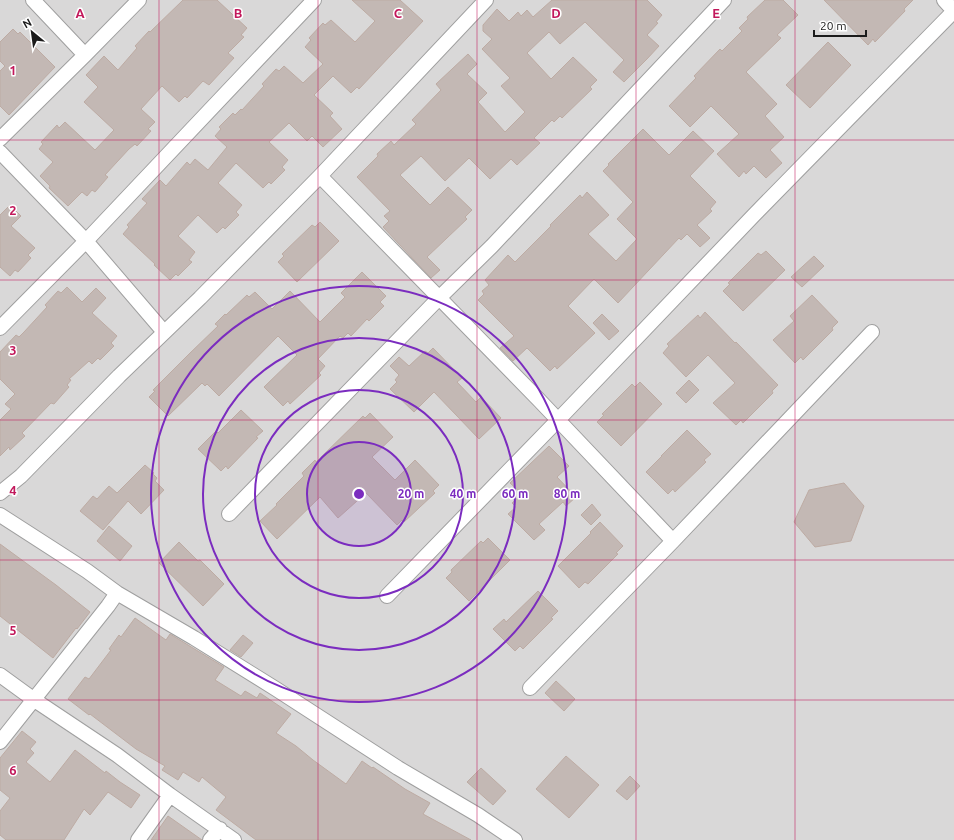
<svg xmlns="http://www.w3.org/2000/svg" width="954" height="840" font-family="Ubuntu,sans-serif">
  <style>
    .residential { fill: #d9d8d8 }
    .building { fill: #c3b8b4; stroke: #bdaba3 }
    .lines { fill: none; stroke-linecap: round; stroke-linejoin: round }
    .street-casing { stroke: #9f9f9f; stroke-width: 16 }
    .street { stroke: #fff; stroke-width: 14 }
    .grid { fill: none; stroke: #c2185b; stroke-width: 1; stroke-opacity: 0.55 }
    .ring { fill: none; stroke: #7b2cbf; stroke-width: 2 }
    .grid-label { font-size: 13px; text-anchor: middle; font-weight: bold; fill: #c2185b; stroke: #fff; stroke-width: 3; stroke-linejoin: round; paint-order: stroke }
    .centre { fill: #7b2cbf; stroke: #fff; stroke-width: 2 }
    .ring-label { font-size: 12px; text-anchor: middle; font-weight: bold; fill: #7b2cbf; stroke: #fff; stroke-width: 3; stroke-linejoin: round; paint-order: stroke }
  </style>
  <rect width="100%" height="100%" fill="#ece7e0"/>
  <path class="residential" d="M0,0h954v840h-954z"/>
  <path class="building" d="M183,0h34l30,28 -6,7 3,2 -16,16 6,5 -25,27 -6,-4 -16,17 -2,-2 -6,6 -17,-16 -21,23 14,13 -7,7 3,2 -14,15 -2,-2 -6,5 -24,26 3,2 -13,15 -3,-2 -5,6 -5,-4 -14,14 -19,-18 1,-2 -10,-10 13,-14 -14,-13 4,-5 -2,-2 16,-17 2,3 6,-6 30,28 19,-20 -30,-28 14,-15 -12,-12 18,-19 14,14 19,-22 -2,-2 14,-15 1,1z
    M352,0h48l23,21 -64,68 -2,-2 -6,6 -18,-17 -19,19 19,18 -3,3 12,13 -19,18 -11,-11 -5,5 -18,-18 -20,19 19,18 -6,7 3,3 -14,14 -2,-2 -6,6 -27,-25 -18,20 24,22 -6,7 3,3 -14,14 -2,-2 -6,6 -19,-18 -20,21 17,16 -6,8 3,2 -14,14 -2,-2 -6,6 -16,-15 1,-1 -32,-30 6,-7 -2,-2 20,-22 -5,-4 18,-19 6,6 21,-24 3,3 5,-6 13,11 19,-23 -12,-11 6,-7 -2,-2 14,-14 2,2 6,-6 1,1 22,-24 -2,-2 14,-15 3,2 5,-5 19,17 20,-19 -18,-17 6,-7 -2,-2 14,-15 2,2 6,-5 24,22 20,-21z
    M552,0h95l15,15 -6,7 2,1 -11,12 12,11 -12,13 -23,23 -11,-10 11,-12 -39,-38 -25,22 -11,-12 -22,21 24,26 22,-22 24,23 -7,7 2,2 -30,29 -2,-2 -6,6 -2,-2 -18,18 6,5 -23,22 -6,-6 -21,20 -21,-21 -24,23 -24,-25 -21,19 30,30 18,-18 24,23 -7,7 2,2 -40,38 13,13 -9,8 -48,-51 6,-6 -5,-5 6,-5 -33,-34 21,-21 -1,-2 14,-13 3,4 22,-21 -4,-4 29,-30 -5,-6 32,-30 9,10 -10,10 20,19 -9,9 27,30 20,-20 -24,-26 9,-8 -28,-29 10,-10 -9,-8v-6l14,-16 12,12 9,-9 3,4 6,-6 6,7z
    M765,0h18l15,15 -21,20 4,3 -35,34 31,32 -12,12 19,21 -14,13 12,13 -16,15 -12,-12 -8,8 -2,-3 -5,6 -22,-23 22,-20 -28,-28 -21,21 -21,-21 27,-28 -2,-2 26,-27 2,2 20,-20 -3,-3 9,-9 -1,-2z
    M824,0h89l-9,9 1,2 -30,31 -2,-3 -5,6z
    M13,29l5,5 2,-2 35,35 -46,48 -9,-9v-35l5,-5 -5,-5v-19z
    M828,42l23,23 -41,43 -24,-23z
    M643,129l26,26 24,-24 21,20 -24,25 26,26 -6,7 2,2 -15,14 13,13 -10,9 -13,-13 -6,6 -2,-2 -61,65 -24,-24 -26,27 27,27 -38,36 -2,-3 -5,5 -23,-23 -14,13 -13,-13 14,-12 -36,-36 6,-6 -2,-3 7,-6 -4,-5 23,-25 7,7 36,-36 -1,-1 30,-30 2,3 5,-6 22,23 -21,19 28,27 21,-22 -20,-20 16,-17 -30,-31 6,-6 -1,-1z
    M10,205l11,11 -10,10 24,22 -7,7 3,3 -13,14 -3,-2 -5,6 -10,-9v-52z
    M320,222l19,19 -42,41 -19,-20 6,-6 -2,-2 30,-29 3,2z
    M766,251l19,19 -42,41 -20,-20 7,-7 -2,-1 30,-30 3,2z
    M814,256l10,10 -22,21 -11,-10z
    M362,272l24,24 -6,6 4,4 -15,15 -2,-2 -16,17 -3,-3 -5,5 -3,-2 -22,23 7,7 -6,7 2,2 -31,29 -2,-3 -5,5 -19,-19 33,-32 -19,-19 -59,60 -12,-12 -2,2 -3,-3 -34,33 -19,-19 6,-6 -2,-1 36,-36 29,-28 -3,-2 10,-10 1,1 21,-20 2,2 6,-5 17,17 18,-18 30,31 25,-25 -4,-4z
    M67,287l15,15 14,-14 10,10 -14,15 25,23 -6,7 3,3 -14,14 -2,-2 -6,6 -3,-3 -20,18 2,1 -4,5 2,2 -15,17 -3,-1 -29,30 3,3 -15,14 -1,-3 -9,9v-36l11,-11 -6,-5 10,-10 -15,-15v-27l16,-17 3,2 5,-5 23,-25 -2,-2 13,-14 3,2z
    M812,295l26,27 -6,6 1,2 -30,30 -2,-3 -6,6 -22,-23 21,-19 -4,-5z
    M705,312l30,31 1,-1 42,43 -6,6 1,2 -30,30 -2,-3 -5,5 -23,-22 22,-20 -27,-28 -22,22 -23,-24 6,-7 -2,-2 31,-29 2,3z
    M602,314l17,17 -10,9 -16,-17z
    M433,348l29,30 -5,4 19,20 5,-5 20,21 -22,21 -45,-47 -20,20 -24,-23 7,-7 -2,-2 4,-5 -9,-9 9,-9 10,9 16,-15 3,2z
    M689,380l10,10 -13,13 -10,-10z
    M640,382l22,22 -41,42 -24,-24 7,-7 -2,-1 30,-30 3,3z
    M241,410l22,21 -7,6 2,1 -30,31 -2,-3 -5,5 -23,-22 18,-18 2,2z
    M370,413l23,24 -21,20 23,23 20,-20 24,25 -6,6 2,2 -31,29 -2,-2 -5,5 -31,-32 -28,25 -18,-21 -43,42 -17,-18 17,-16 -1,-1 28,-28 -2,-3 13,-13 1,2 47,-46 2,2z
    M687,430l24,24 -7,6 2,2 -31,30 -2,-3 -5,5 -22,-22 16,-16h-1z
    M549,446l20,20 -12,11 19,20 -10,9 -3,-4 -24,22 6,6 -11,10 -26,-26 8,-7 -4,-4 10,-9 -12,-11z
    M145,465l9,8 -1,1 4,4 -2,3 9,9 -23,24 -13,-13 -25,29 -23,-19 13,-15 4,3 12,-13 8,7z
    M844,483l20,23 -13,35 -36,6 -21,-25 15,-32z
    M592,504l9,11 -10,10 -10,-10z
    M600,522l23,24 -7,7 2,1 -30,30 -3,-2 -6,6 -21,-22 33,-33 -1,-1z
    M109,526l23,20 -12,15 -23,-20z
    M488,538l22,22 -41,41 -23,-23 6,-6 -1,-2 30,-29 2,2z
    M179,542l19,19 2,-1 24,24 -21,22 -44,-43z
    M0,544l56,41 34,27 -13,17 -1,-1 -23,30 -53,-42z
    M538,591l20,20 -7,7 2,1 -30,30 -3,-3 -5,5 -22,-22 11,-10 2,3z
    M135,618l31,22 4,-6 54,33 -9,13 26,16 4,-5 12,7 3,-5 31,21 -15,19 20,13 17,14 33,24 16,-23 10,7 1,-1 32,22 25,14 -7,11 48,26h-215l-40,-30 10,-13 -24,-20 -3,5 -16,-10 -5,8 -16,-10 3,-4 -29,-17 -46,-35 -1,1 -21,-16 17,-22 4,2 22,-29 -2,-1 10,-14 2,2z
    M243,635l10,8 -12,14 -11,-7z
    M556,681l19,18 -11,12 -19,-18z
    M22,731l14,11 -6,7 4,4 -8,9 24,20 25,-32 30,23 1,-2 14,11 20,13 -9,13 -23,-16 -18,23 -6,-6 -20,31h-58l-6,-5v-24l10,-13 -10,-8v-32z
    M566,756l33,29 -30,33 -33,-29z
    M481,768l25,23 -13,14 -26,-23z
    M630,776l10,10 -13,14 -11,-9z
    M168,816l34,24h-51z"/>
  <g class="lines">
    <g class="street-casing">
      <path id="street" d="M33,0l52,55
        M944,0l10,11
        M0,139l85,-84 54,-55
        M0,152l86,89 78,91
        M320,176l220,225 133,140
        M0,328l86,-87 228,-241
        M0,493l21,-17 98,-100 81,-78 120,-122 166,-176
        M229,514l210,-216 53,-52 232,-246
        M0,515l87,56 30,22 77,45 82,51 122,79 80,47 37,25
        M387,596l171,-176 196,-205 200,-204
        M0,675l33,24 84,56 53,40 64,45
        M530,688l143,-147 199,-209
        M0,742l108,-136 9,-13
        M138,840l32,-45
        M210,840l10,-11"/>
    </g>
    <use href="#street" class="street"/>
  </g>
  <path class="grid" d="M159,0v840M318,0v840M477,0v840M636,0v840M795,0v840M0,140h954M0,280h954M0,420h954M0,560h954M0,700h954"/>
  <circle cx="359" cy="494" r="52" fill="#7b2cbf" fill-opacity=".12"/>
  <g class="ring">
    <circle cx="359" cy="494" r="52"/>
    <circle cx="359" cy="494" r="104"/>
    <circle cx="359" cy="494" r="156"/>
    <circle cx="359" cy="494" r="208"/>
  </g>
  <g class="grid-label">
    <text x="80" y="18">A</text>
    <text x="238" y="18">B</text>
    <text x="398" y="18">C</text>
    <text x="556" y="18">D</text>
    <text x="716" y="18">E</text>
    <text x="13" y="75">1</text>
    <text x="13" y="215">2</text>
    <text x="13" y="355">3</text>
    <text x="13" y="495">4</text>
    <text x="13" y="635">5</text>
    <text x="13" y="775">6</text>
  </g>
  <circle cx="359" cy="494" r="6" class="centre"/>
  <g class="ring-label">
    <text x="411" y="498">20 m</text>
    <text x="463" y="498">40 m</text>
    <text x="515" y="498">60 m</text>
    <text x="567" y="498">80 m</text>
  </g>
  <g transform="translate(32 32) rotate(331)" stroke="#ffffff" stroke-width="3" paint-order="stroke">
  <path d="M0-3L7 15L0 10L-7 15Z" fill="#1b1b1b"/>
  <text y="-6" font-size="11" font-weight="bold" text-anchor="middle" fill="#1b1b1b">N</text>
  </g>
  <path d="M814 30v6h52v-6" fill="none" stroke="#1b1b1b" stroke-width="2"/>
  <text x="820" y="30" font-size="12" fill="#1b1b1b" stroke="#ffffff" stroke-width="3" paint-order="stroke">20 m</text>
</svg>
